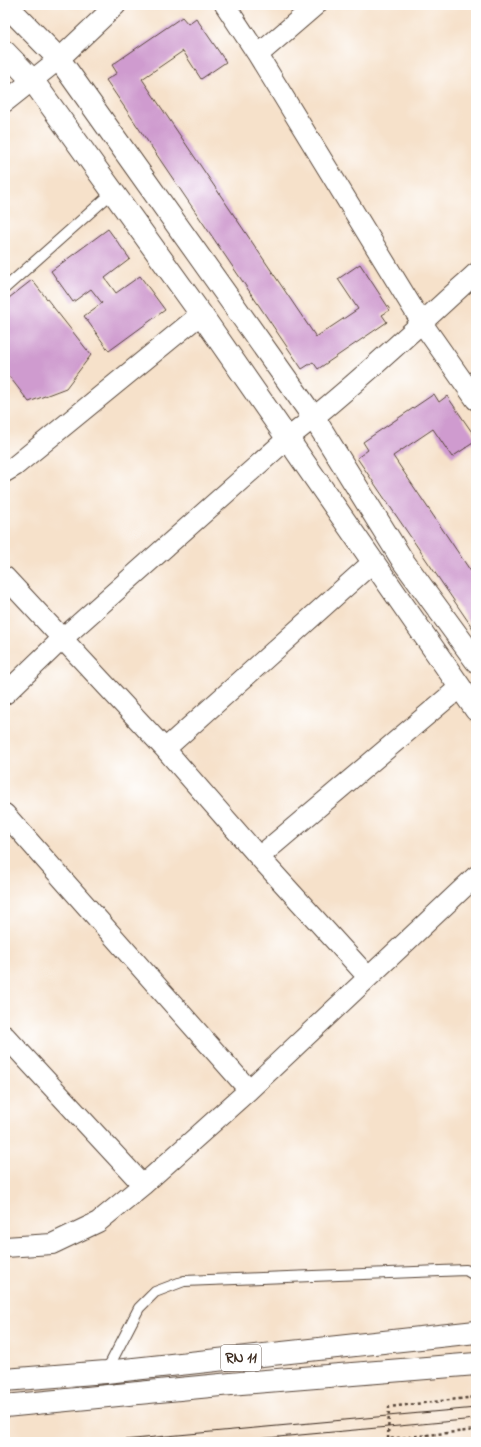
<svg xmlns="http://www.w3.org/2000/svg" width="481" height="1447" font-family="'Indie Flower',sans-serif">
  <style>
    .building { fill: #cf9bcf }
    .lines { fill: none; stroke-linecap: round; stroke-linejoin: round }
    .lane-casing { stroke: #574538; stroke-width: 12 }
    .street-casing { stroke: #574538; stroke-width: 22 }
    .secondary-casing { stroke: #574538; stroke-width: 24 }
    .highway-casing { stroke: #574538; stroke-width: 24 }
    .path { stroke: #574538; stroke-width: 2.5; stroke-dasharray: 3 3; stroke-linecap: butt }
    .lane { stroke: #fff; stroke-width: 10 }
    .street { stroke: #fff; stroke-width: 20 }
    .secondary { stroke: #fff; stroke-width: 22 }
    .highway { stroke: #fff; stroke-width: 22 }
    .tram { stroke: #3b2a1e; stroke-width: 1 }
    .labels { text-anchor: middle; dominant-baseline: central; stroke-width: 3.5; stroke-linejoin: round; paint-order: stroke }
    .shield { fill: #fff; stroke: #766a62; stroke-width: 1 }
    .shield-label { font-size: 15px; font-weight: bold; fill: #3b2a1e }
  </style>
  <rect width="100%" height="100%" fill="#fff"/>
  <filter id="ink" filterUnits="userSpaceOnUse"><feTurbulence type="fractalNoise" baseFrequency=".025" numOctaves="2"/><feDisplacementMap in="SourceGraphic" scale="8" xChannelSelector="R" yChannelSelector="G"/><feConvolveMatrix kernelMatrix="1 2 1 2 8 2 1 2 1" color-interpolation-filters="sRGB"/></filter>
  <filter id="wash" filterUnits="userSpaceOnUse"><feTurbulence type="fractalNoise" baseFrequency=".012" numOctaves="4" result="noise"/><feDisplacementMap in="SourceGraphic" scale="16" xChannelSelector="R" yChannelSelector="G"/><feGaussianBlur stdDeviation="0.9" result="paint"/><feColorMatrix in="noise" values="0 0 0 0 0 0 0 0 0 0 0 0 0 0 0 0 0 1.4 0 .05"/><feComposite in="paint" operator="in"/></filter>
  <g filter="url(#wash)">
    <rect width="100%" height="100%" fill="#f6e1ca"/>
    <g id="blocks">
      <path class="building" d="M182,17l6,7 8,-6 30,44 -25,17 -18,-28 -41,28 174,258 42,-28 -20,-30 22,-15 30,46 -8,5 5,7 -69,47 -5,-7 -11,7 -196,-289 11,-7 -5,-8z
        M108,229l22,30 -25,19 11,15 24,-17 25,34 -56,41 -25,-35 18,-13 -11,-14 -18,13 -22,-31z
        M32,280l59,75 -25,33 -37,14 -24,-31v-70z
        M434,394l5,8 8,-6 29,42v3l-24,16 -19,-28 -40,27 83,123v54l-119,-175 11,-8 -5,-8z"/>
    </g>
  </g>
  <g filter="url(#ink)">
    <use href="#blocks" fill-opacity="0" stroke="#574538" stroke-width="1"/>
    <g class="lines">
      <g class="lane-casing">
        <path id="lane" d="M5,288l108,-96
          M106,1372l33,-64 16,-16 29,-11 282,-11 10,6"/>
      </g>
      <g class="street-casing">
        <path id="street" d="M225,5l33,50 164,268 54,77
          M258,55l58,-50
          M5,102l54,-43 57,-54
          M5,472l10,-6 186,-152
          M5,577l160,172 94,108 109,120
          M5,694l57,-55 225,-200c66,-52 127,-109 189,-166
          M165,749l208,-187
          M5,814l244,276
          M259,857l201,-170
          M5,1036l138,149
          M5,1247l47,-3 46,-22 45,-37 106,-95 227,-214"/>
      </g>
      <g class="secondary-casing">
        <path id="secondary" d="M6,5l53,54 255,359 89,143 73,100
          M5,52l28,29 168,233 275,396"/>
      </g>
      <g class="highway-casing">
        <path id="highway" d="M5,1380l101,-8 370,-40
          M5,1406l236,-23 235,-19"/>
      </g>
      <path class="path" d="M388,1439l1,-32 87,-10
        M387,1442l1,-3 88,-9"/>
      <use href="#lane" class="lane"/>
      <use href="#street" class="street"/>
      <use href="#secondary" class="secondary"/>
      <use href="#highway" class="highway"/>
      <path class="tram" d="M101,1442l375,-34
        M223,1442l253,-23"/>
    </g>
  </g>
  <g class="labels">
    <rect class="shield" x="221" y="1345" width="40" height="26" rx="3"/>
    <g class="shield-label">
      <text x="241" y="1358">RN 11</text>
    </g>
  </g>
  <rect width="481" height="1447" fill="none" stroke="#fff" stroke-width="20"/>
</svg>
